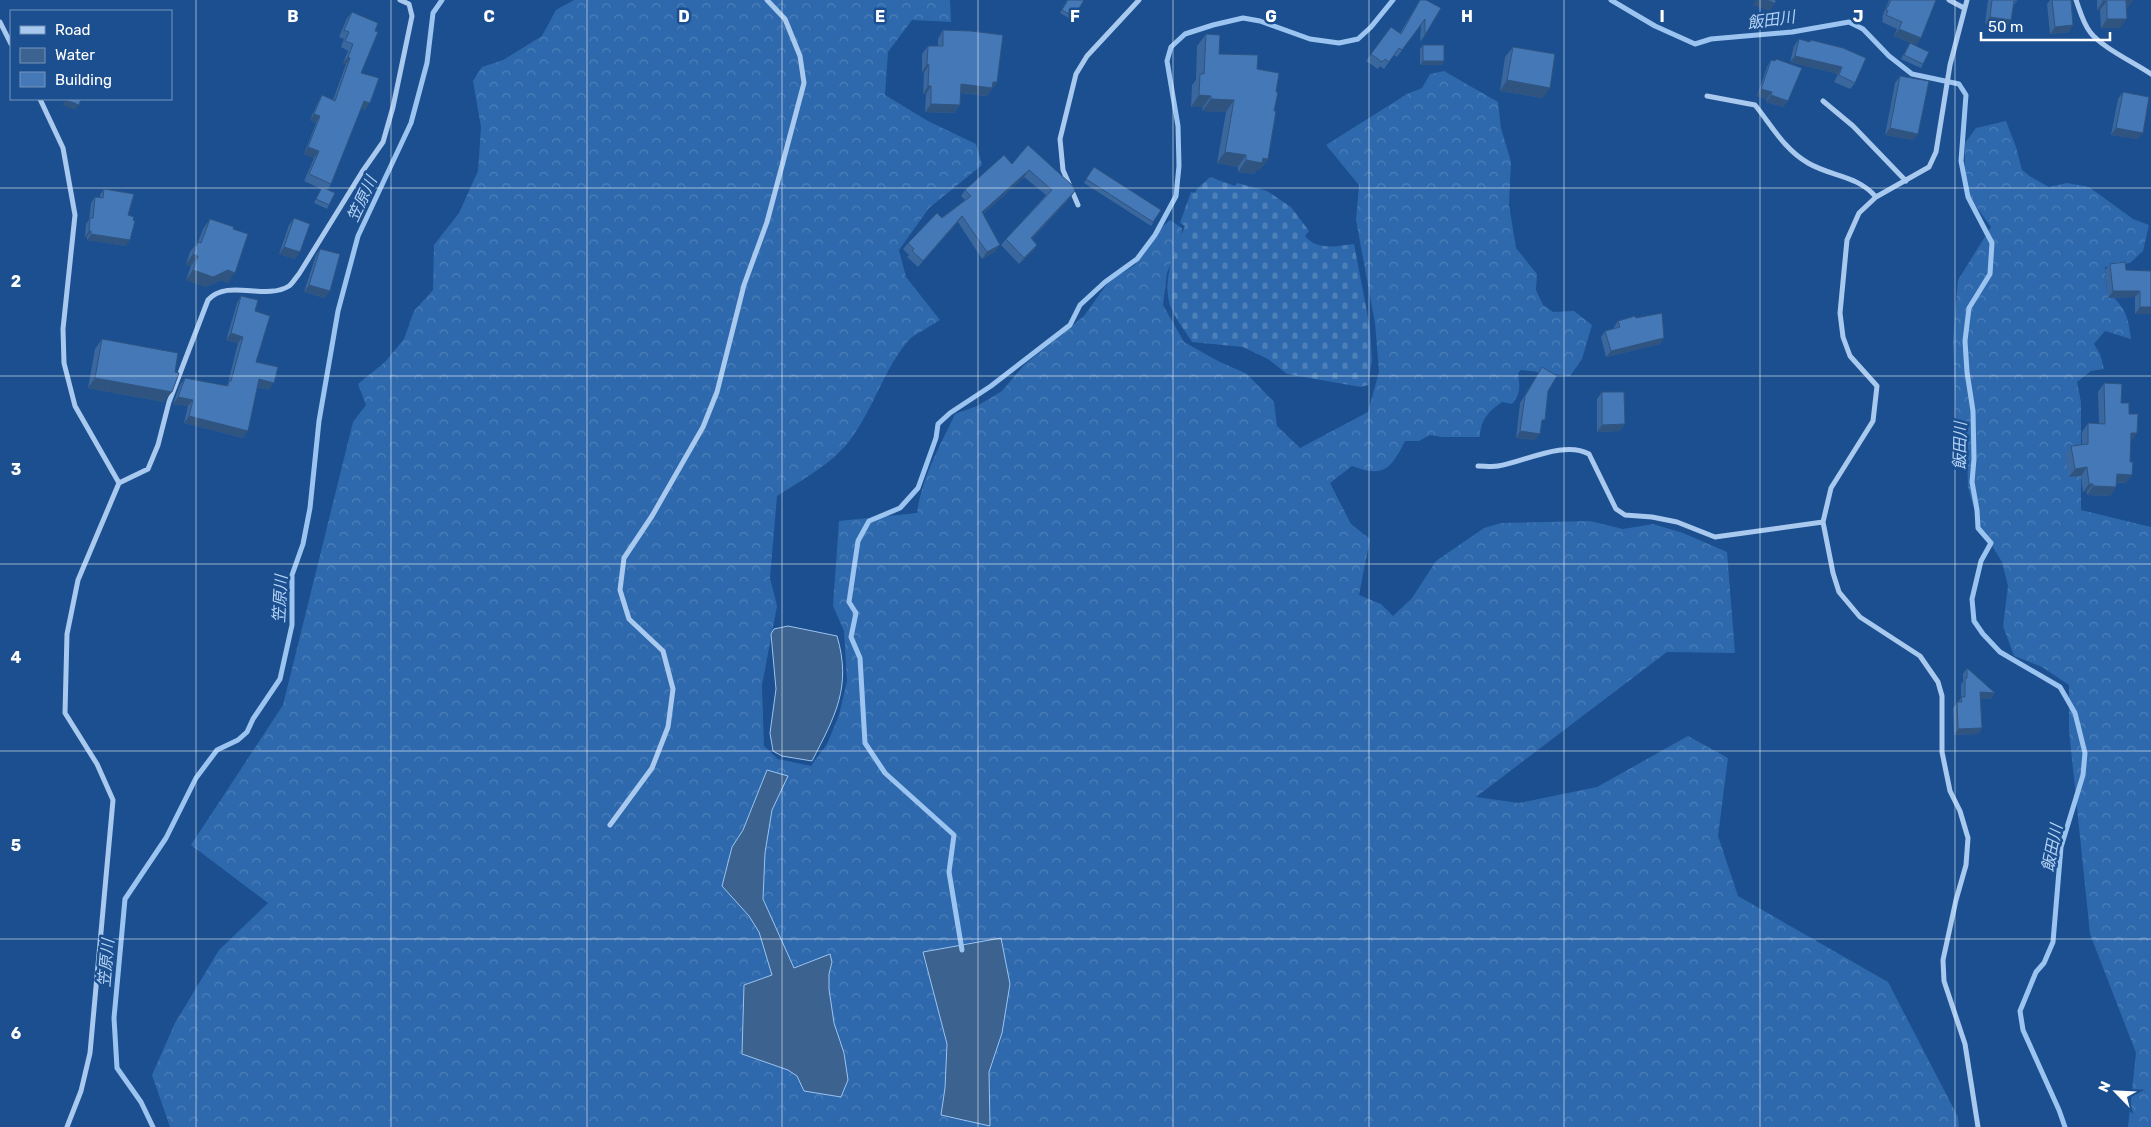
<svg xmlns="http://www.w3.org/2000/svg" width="2151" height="1127" font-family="Rubik,'Noto Sans JP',sans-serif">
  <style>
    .forest { fill: url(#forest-crowns) }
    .cemetery { fill: url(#cemetery-stones) }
    .water { fill: #3c6290; stroke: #9cc4f0 }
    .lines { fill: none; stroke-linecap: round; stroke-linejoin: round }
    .stream { stroke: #9cc4f0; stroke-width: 5 }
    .minor { stroke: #a9c9ee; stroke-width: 5 }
    .wall { fill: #3a679d }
    .shaded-wall { fill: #305480 }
    .building { fill: #4478b7; stroke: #305480 }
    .grid { fill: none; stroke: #fff; stroke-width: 1; stroke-opacity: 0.55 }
    .labels { text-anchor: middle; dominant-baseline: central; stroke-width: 5; stroke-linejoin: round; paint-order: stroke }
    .water-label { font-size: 16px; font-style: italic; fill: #b5d3f5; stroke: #1b4f8f }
    .grid-label { font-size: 16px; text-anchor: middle; font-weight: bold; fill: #fff; stroke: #1b4f8f; stroke-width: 5; stroke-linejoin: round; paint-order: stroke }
  </style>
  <defs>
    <pattern id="forest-crowns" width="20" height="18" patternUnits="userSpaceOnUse" patternTransform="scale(1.25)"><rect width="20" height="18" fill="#2e69ad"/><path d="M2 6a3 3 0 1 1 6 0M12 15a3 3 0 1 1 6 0" fill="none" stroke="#4d80b9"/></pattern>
    <pattern id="cemetery-stones" width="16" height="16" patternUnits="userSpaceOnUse" patternTransform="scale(1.25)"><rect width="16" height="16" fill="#2e69ad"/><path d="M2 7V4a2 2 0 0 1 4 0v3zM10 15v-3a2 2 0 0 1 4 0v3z" fill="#4d80b9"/></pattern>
  </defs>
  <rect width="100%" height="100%" fill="#1b4f8f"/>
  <path class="forest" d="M574,0h376l1,22 -39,-2 -24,32 -3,43 43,26 48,23 6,21 -53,43 -30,42 7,27 34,43c-10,7 -24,13 -32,21 -24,28 -35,69 -58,99 -18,24 -48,40 -73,56l-7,82 7,28 -15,79 2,61 14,13 33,7 16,-22 12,-29 8,-34 -3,-50 -11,-25 6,-85 78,-8c5,-36 23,-67 38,-99l22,-8 25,-15 22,-26 60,-49 25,-35 26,-16 19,-31 16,-14 12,8 -1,12 -14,33 -4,32 21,37 34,19 29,13 27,28 3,24 23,22 68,-36 11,-40 -4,-49 -19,-103 3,-35 -33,-40 81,-51 15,-6 8,-14 14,-3 54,31 3,26 10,34 -2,43 7,43 21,26 -1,16 7,15 10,7 21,-1 18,14 -10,34 -12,17 -49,-6 -3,3c2,14 3,20 -6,31l-10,-2c-13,9 -22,18 -22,35h-38l-12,-2 -11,6h-14c-14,28 -21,37 -53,25l-22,17 21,41 19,15 -11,56 22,9 12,12 19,-18 24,-37 48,-33 17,-5 89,-2 33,8 30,-5 30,9 44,19 8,101 -68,-1 -191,145 43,6 78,-16 91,-51 40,22 -10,78 20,60 150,86 70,135 1,10h-1789l-18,-52 23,-52 44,-73 49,-47 -77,-58 92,-140 70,-283 13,-17 -8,-21 27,-22 19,-23 10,-28 19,-21 1,-45 25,-32 19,-42 3,-44 -8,-46 9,-14 21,-7 39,-24 14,-26z
    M2006,121l10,26 6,23 9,7 18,10 18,-4 22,4 44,32 16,6 -6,26 -13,12 -25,4 2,24c18,17 21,23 24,48l-26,-8 -11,13 6,10 4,15 -13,2 -14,11 4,20v108l70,17v600h-23l8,-74 -46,-119 -21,-204v-45l-27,-18 -28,-11 -11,-30 5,-40 -6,-24 -24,-39 -10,-36 -1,-32 -11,-34 -3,-81 5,-60 33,-53 -27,-37 1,-47 11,-15z"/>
  <path class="cemetery" d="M1210,177l25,9 2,-3 30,8 24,16 18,24 -4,5c12,15 32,10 49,8l16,84 2,32 -4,25 -7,2 -74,-13 -19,-15 -25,-12 -51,-5c-8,-13 -20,-27 -23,-41 -6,-26 7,-53 16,-75l-5,-3 11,-31 4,1 2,-4z"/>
  <path class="water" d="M788,626l49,10c15,51 -2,80 -25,125l-30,-5 -9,-5 -3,-18 6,-44 -5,-55 3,-5z
    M767,770l21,6 -16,34 -7,43 -2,46 31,69 36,-14 2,8 -3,12v15l5,34 10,30 4,27 -7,17 -37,-6 -7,-15 -9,-6 -46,-16 2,-69 28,-10 -13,-43 -10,-16 -27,-30 10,-39 11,-17z
    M1001,938l9,46 -8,49 -13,39 1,54 -49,-11 4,-27 2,-44 -24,-92z"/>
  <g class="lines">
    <path class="stream" d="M1611,0l44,26 40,18 16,-5 81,-7 57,-10 14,7 26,27 23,18 47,10 7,11 -5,66 7,36 24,46 -2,31 -21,34 -4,33 2,31 6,39 1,48 -2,23 5,28 1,18 13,15 -10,18 -9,38 2,22 9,13 17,18 60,35 15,26 10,40 -2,22 -22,72 -8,95 -9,21 -8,9 -16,39 3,19 36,80 6,17
      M962,950l-13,-78 5,-37 -69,-62 -20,-30 -5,-85 -9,-21 5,-24 -7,-11 9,-61 11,-20 31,-13 18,-20 18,-50 2,-14 12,-11 41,-27 79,-61 10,-20 25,-23 32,-23 18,-24 21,-39 3,-30 -1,-40 -11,-65 4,-14 14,-13 28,-9 30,-7 17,3 50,18 29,4 19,-4 13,-12 22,-27
      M153,1127l-12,-25 -24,-34 -3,-50 11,-119 41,-61 30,-60 21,-28 21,-10 9,-8 6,-13 27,-40 12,-54v-50l11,-31 7,-36 9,-87 19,-110 20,-75 53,-113 16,-60 6,-50 9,-13"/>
    <path class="minor" d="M1949,0l15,8
      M1967,0l-17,65 -14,87 -7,15 -53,30 -17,16 -12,27 -7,73 3,24 7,19 27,30 -4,35 -42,67 -8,34 10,51 6,19 21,25 60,39 18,26 4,14v56l8,39 10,20 8,27 -2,27 -10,35 -13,60 1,21 21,63 13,83
      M2076,0c4,11 7,23 14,32 11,15 45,31 61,42
      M0,22l11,22
      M1707,96l48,9c17,21 29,44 53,58 24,14 49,12 68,34
      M40,99l23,49 12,67 -12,114 1,34 11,43 44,77
      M1823,101l30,25 53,55
      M1078,205l-15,-35 -3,-31 16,-65 11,-18 52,-56
      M1478,466c7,0 14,1 20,0 26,-4 66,-26 91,-12l27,55 9,6 27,2 25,5 38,15 108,-15
      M610,825l42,-57 16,-41 5,-38 -10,-38 -34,-32 -9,-29 4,-32 28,-42 51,-89 14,-35 27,-107 23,-63 37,-139 -4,-27 -15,-37 -18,-19
      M67,1127l14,-36 9,-38 23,-253 -16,-36 -32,-51 2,-79 11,-54 41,-97 29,-14 10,-24 11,-43 39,-102c20,-22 57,1 81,-14 4,-3 7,-9 10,-12l63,-102 21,-30 10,-35 19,-91 -3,-12 -9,-4"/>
  </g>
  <path class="wall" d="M1067,0h17l-12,20 -12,-7z
    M1420,0h6l-1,35 -5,7 1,-17 -24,32 -3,-2 -10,14 -4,-3 -2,3 -12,-8 25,-34 9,6z
    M1889,0h47l-20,45 -22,-9 3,-7 -15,-7 1,-4 -1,-1z
    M1988,0h29l-4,7 -6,20 -22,-3z
    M2050,0h21l-2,32 -19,2 -3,-30z
    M2097,0h36l-7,9 -6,19h-19l-1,-18h-3z
    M352,12l23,19 -14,42 4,37 -4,-2 -30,76 -3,5 1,16 -2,4 -13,-6 7,-14 -17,-8 10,-23 -10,-4 12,-31 -6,-3 8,-18 4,-7 11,5 13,-36 -3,-1 5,-12 -7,-4 3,-8 -5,-2 8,-19z
    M943,30l54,52 -10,14 -27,-3v12l-6,8 -29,-1 1,-18h-3l1,-21 -2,-1v-18l6,-8h10v-7z
    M1206,34l13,20 38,15 19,23 -2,19 -6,48 -8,11h-3l-3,4 -16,-2v-5l-21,-4 9,-51 -24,-1 1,-4h-12l1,-22 4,-5 1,-34z
    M1799,39l10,3 2,-2 32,8 12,35 -5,6 -16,-7 4,-8 -48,-12 4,-16z
    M1910,43l13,21 -2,4 -20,-9z
    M1423,45l21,16 -2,4h-22v-16z
    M1513,47l30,51 -43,-7 5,-34z
    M1776,59l12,42 -5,6 -17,-5 1,-3 -10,-3 10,-29 4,-7 3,1z
    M1900,76l18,58 -5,6 -28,-5 10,-52z
    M2123,92l15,47 -27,-4 7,-36z
    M1028,145l42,53 -38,41 5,6 -4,6 -14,13 -18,-19 5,-6 40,-44 -22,-18 -41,37 12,38 -13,7 -24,-37 -40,45 -11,-10 2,-2 -6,-6 5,-6 57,-43 -4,-4 4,-6 47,-26z
    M1094,167l67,43 -10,16 -67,-43z
    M104,189l24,26 -2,31 -39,-6v-3h-2l1,-13 3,-4 2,-17 4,-6 5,1v-3z
    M294,218l1,41 -16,-5 10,-29z
    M210,219l23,10 -5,54 -7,-3 -15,7 -20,-7 5,-14 -5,-2 4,-12 8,-10 5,-13z
    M320,249l5,49 -21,-6 12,-37z
    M2110,264l16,6 25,1v43h-16v-17l-27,1 -3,-28z
    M241,296l14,15 1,51 13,28 -12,-3 -14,51 -59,-15 4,-17 -15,-2 7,-19 5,-7 41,8 2,-3 10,-40 -12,-3 11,-37z
    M1636,318l24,26 -54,13 -5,-20 4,-6 9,-3v-1l4,-6z
    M102,339l62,63 -76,-14 7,-39z
    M1542,367l6,24 -7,34 -6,15 -19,-2 4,-35z
    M2104,383l25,31 2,28 -5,41h-10v4l-6,9 -23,-1v-3h-4l-2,-16 -12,1 -4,-23 6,-8 11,-2v-12l6,-9h11l-1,-31z
    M1602,392l23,32 -5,7 -23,1v-33z
    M1967,668l28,25 -5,6 -10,-1 2,30 -4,6 -24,1 -1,-27 8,-10v-14l2,-2v-8z"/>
  <path class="shaded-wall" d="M1756,0h10l9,3 -5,8 -18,-6z
    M2126,0h7l-6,9h-7z
    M2103,1h4l-7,9h-3z
    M1990,17l21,3 -4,7 -22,-3z
    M2107,19h20l-7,9h-19z
    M2073,25l-4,7 -19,2 5,-7z
    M1899,29l22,9 -5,7 -22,-9z
    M1795,56l47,11 -4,7 -48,-12z
    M348,57l2,1 -4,6 -3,-1z
    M1423,61h21l-2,4h-22z
    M927,64l2,1 -5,8 -2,-1z
    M1507,80l43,8 -7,10 -43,-7z
    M993,82h4l-10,14 -32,-4 6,-8z
    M928,86h3l-5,8h-3z
    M1761,89l11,3 -5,7 -10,-3z
    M1199,95l12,1 -8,11h-12z
    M1771,95l17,6 -5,6 -17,-5z
    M1211,99l23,1 -8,12 -24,-1z
    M66,100l13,5 -4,5 -13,-5z
    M364,101l6,2 -5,7 -6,-2z
    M931,104l29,1 -6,8 -29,-1z
    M314,114l6,2 -4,7 -6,-3z
    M1890,128l28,6 -5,6 -28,-5z
    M2116,128l27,5 -5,6 -27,-4z
    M308,147l11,4 -5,7 -10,-4z
    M1225,152l21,3 -8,12 -21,-4z
    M1263,158l5,1 -8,11h-3l-3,4 -16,-2 8,-12z
    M1029,170l-5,7 -47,42 5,-7z
    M1075,191l-5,7 -44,47 5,-7z
    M962,216l-4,6 -40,45 5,-6z
    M89,231h2l-4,6h-2z
    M91,234l39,6 -4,6 -39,-6z
    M1000,245l-5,7 -13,7 5,-7z
    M1037,245l-4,6 -14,13 5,-6z
    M284,247l16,5 -5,7 -16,-5z
    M193,254l5,2 -7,10 -5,-2z
    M193,270h35l7,3 -7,10 -7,-3 -15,7 -20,-7z
    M309,285l21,6 -5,7 -21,-6z
    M2113,291h27l-5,6 -27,1z
    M2140,307h11v7h-16z
    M231,333l12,4 -5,6 -12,-3z
    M1664,338l-4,6 -54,13 5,-6z
    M95,378l77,14 -8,10 -76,-14z
    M259,379l15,4 -5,7 -15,-4z
    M178,397l15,3 -5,6 -15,-2z
    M189,416l59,15 -5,7 -59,-15z
    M1625,424l-5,7 -23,1 5,-7z
    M1520,431l20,3 -5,6 -19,-2z
    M2131,433h6l-6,9 -6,-1z
    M2087,467l-6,9 -12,1 6,-8z
    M2117,474l15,1 -6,8 -15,-1z
    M2089,484h4l-6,8h-4z
    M2093,486l23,1 -6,9 -23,-1z
    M1980,692l15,1 -5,6 -14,-1z
    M1982,728l-4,6 -24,1 4,-6z"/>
  <path class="building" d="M1068,0h16l-10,17 -12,-7z
    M1420,0h6l15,8 -16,27v-16l-23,31 -3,-2 -10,14 -4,-3 -3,3 -11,-8 20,-27 10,7z
    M1766,0h10l-1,3z
    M1891,0h45l-15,38 -22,-9 3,-7 -16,-7 2,-4 -2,-1z
    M1992,0h25v2l-3,-1 -3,19 -21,-3z
    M2052,0h19l2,25 -18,2z
    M2103,0h23l1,19h-20v-18h-4z
    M352,12l26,11 -3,8 3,1 -17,41 18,5 -9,25 -6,-2 -33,83 -22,-10 10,-23 -11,-4 12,-31 -6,-2 8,-19 13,6 15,-43 -2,-1 5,-13 -8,-3 4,-9 -5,-2z
    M943,30l28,1 32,4 -6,47h-4l-1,6 -31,-4 -1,21 -29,-1v-18h-3l1,-21 -2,-1 1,-18h15z
    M1206,34l14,1 -1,19 39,1 -1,14 22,4 -3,19h2l-4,19h2l-8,48 -5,-1 -1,5 -16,-3v-5l-21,-3 9,-52 -23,-1v-3l-12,-1 1,-21h4z
    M1799,39l11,3 1,-2 32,8 23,10 -11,25 -16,-8 3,-8 -47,-11z
    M1910,43l19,9 -6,12 -19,-9z
    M1423,45h21v16h-21z
    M1513,47l42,7 -5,34 -43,-8z
    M1776,59l26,9 -14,33 -17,-6 1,-3 -11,-3 10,-29 4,1z
    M1900,76l29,5 -11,53 -28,-6z
    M2123,92l26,5 -6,36 -27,-5z
    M66,99h15l-2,6 -13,-5z
    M1028,145l44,40 3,6 -44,47 6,7 -13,13 -18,-19 46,-49 -23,-20 -47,42 18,33 -13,7 -25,-36 -39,45 -11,-10 2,-2 -6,-6 29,-30 5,5 29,-22 -6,-6 39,-35 8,9z
    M1094,167l67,43 -8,12 -67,-43z
    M322,187l13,6 -6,12 -13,-6z
    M104,189l30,5 -6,21 6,2 -1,3 2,1 -5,19 -39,-6v-3h-2l1,-13h3l2,-21 8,1z
    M294,218l16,6 -10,28 -16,-5z
    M210,219l24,8 -1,2 15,5 -13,39 -7,-3 -15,7 -20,-7 5,-14 -5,-2 5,-12 3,1z
    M320,249l20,5 -10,37 -21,-6z
    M2125,262l1,8 25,1v36h-11v-16h-27l-3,-27z
    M241,296l17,4 -3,11 15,5 -14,46 22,5 -4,16 -15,-4 -11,52 -59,-15 4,-16 -15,-3 7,-19 43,8 1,-5h2l12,-44 -12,-4z
    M1662,313l2,25 -53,13 -6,-20 15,-4 -2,-6 17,-5 1,2z
    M102,339l76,14 -3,19 4,1 -7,19 -77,-14z
    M1542,367l15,9 -9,15 -3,29h-3l-2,14 -20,-3 5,-35z
    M2104,383l18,1 -1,19h8v11h9l-1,19h-6l-1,29h3l-1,13 -15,-1 -1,13 -23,-1v-2h-4l-2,-17 -12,2 -4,-23 17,-2v-21l17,1z
    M1602,392h22l1,32 -23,1z
    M1967,668l28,25 -15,-1 2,36 -24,1 -1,-27h5l-1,-5h4v-19h2z"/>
  <path class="grid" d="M196,0v1127M391,0v1127M587,0v1127M782,0v1127M978,0v1127M1173,0v1127M1369,0v1127M1564,0v1127M1760,0v1127M1955,0v1127M0,188h2151M0,376h2151M0,564h2151M0,751h2151M0,939h2151"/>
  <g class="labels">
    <g class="water-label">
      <text transform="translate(1771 20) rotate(-8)">飯田川</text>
      <text transform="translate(362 199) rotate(-65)">笠原川</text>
      <text transform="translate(1960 446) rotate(-89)">飯田川</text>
      <text transform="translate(280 599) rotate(-87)">笠原川</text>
      <text transform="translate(2052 848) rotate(-79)">飯田川</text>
      <text transform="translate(106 963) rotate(-85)">笠原川</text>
    </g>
  </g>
  <g class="grid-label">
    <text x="293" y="22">B</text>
    <text x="489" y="22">C</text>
    <text x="684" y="22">D</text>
    <text x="880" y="22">E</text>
    <text x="1075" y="22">F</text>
    <text x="1271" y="22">G</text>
    <text x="1467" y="22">H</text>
    <text x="1662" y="22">I</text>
    <text x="1858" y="22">J</text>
    <text x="16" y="287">2</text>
    <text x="16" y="475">3</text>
    <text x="16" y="663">4</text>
    <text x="16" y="851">5</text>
    <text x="16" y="1039">6</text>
  </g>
  <rect x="10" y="10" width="162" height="90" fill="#1b4f8f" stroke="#7695bc"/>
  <rect x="20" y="26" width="25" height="8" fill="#a9c9ee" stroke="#7695bc"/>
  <text x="55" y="35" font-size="15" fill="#ffffff">Road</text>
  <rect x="20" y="48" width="25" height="15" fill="#3c6290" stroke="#7695bc"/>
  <text x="55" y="60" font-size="15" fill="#ffffff">Water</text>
  <rect x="20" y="72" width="25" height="15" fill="#4478b7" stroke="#7695bc"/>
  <text x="55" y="85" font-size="15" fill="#ffffff">Building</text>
  <g transform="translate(2116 1092) rotate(294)" stroke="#1b4f8f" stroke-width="4" paint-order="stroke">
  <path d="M0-4L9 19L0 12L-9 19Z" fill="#ffffff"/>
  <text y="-8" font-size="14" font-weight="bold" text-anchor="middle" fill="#ffffff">N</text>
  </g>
  <path d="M1981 32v8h129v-8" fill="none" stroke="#ffffff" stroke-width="2.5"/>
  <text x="1988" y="32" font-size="15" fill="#ffffff" stroke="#1b4f8f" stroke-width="4" paint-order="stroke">50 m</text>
</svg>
